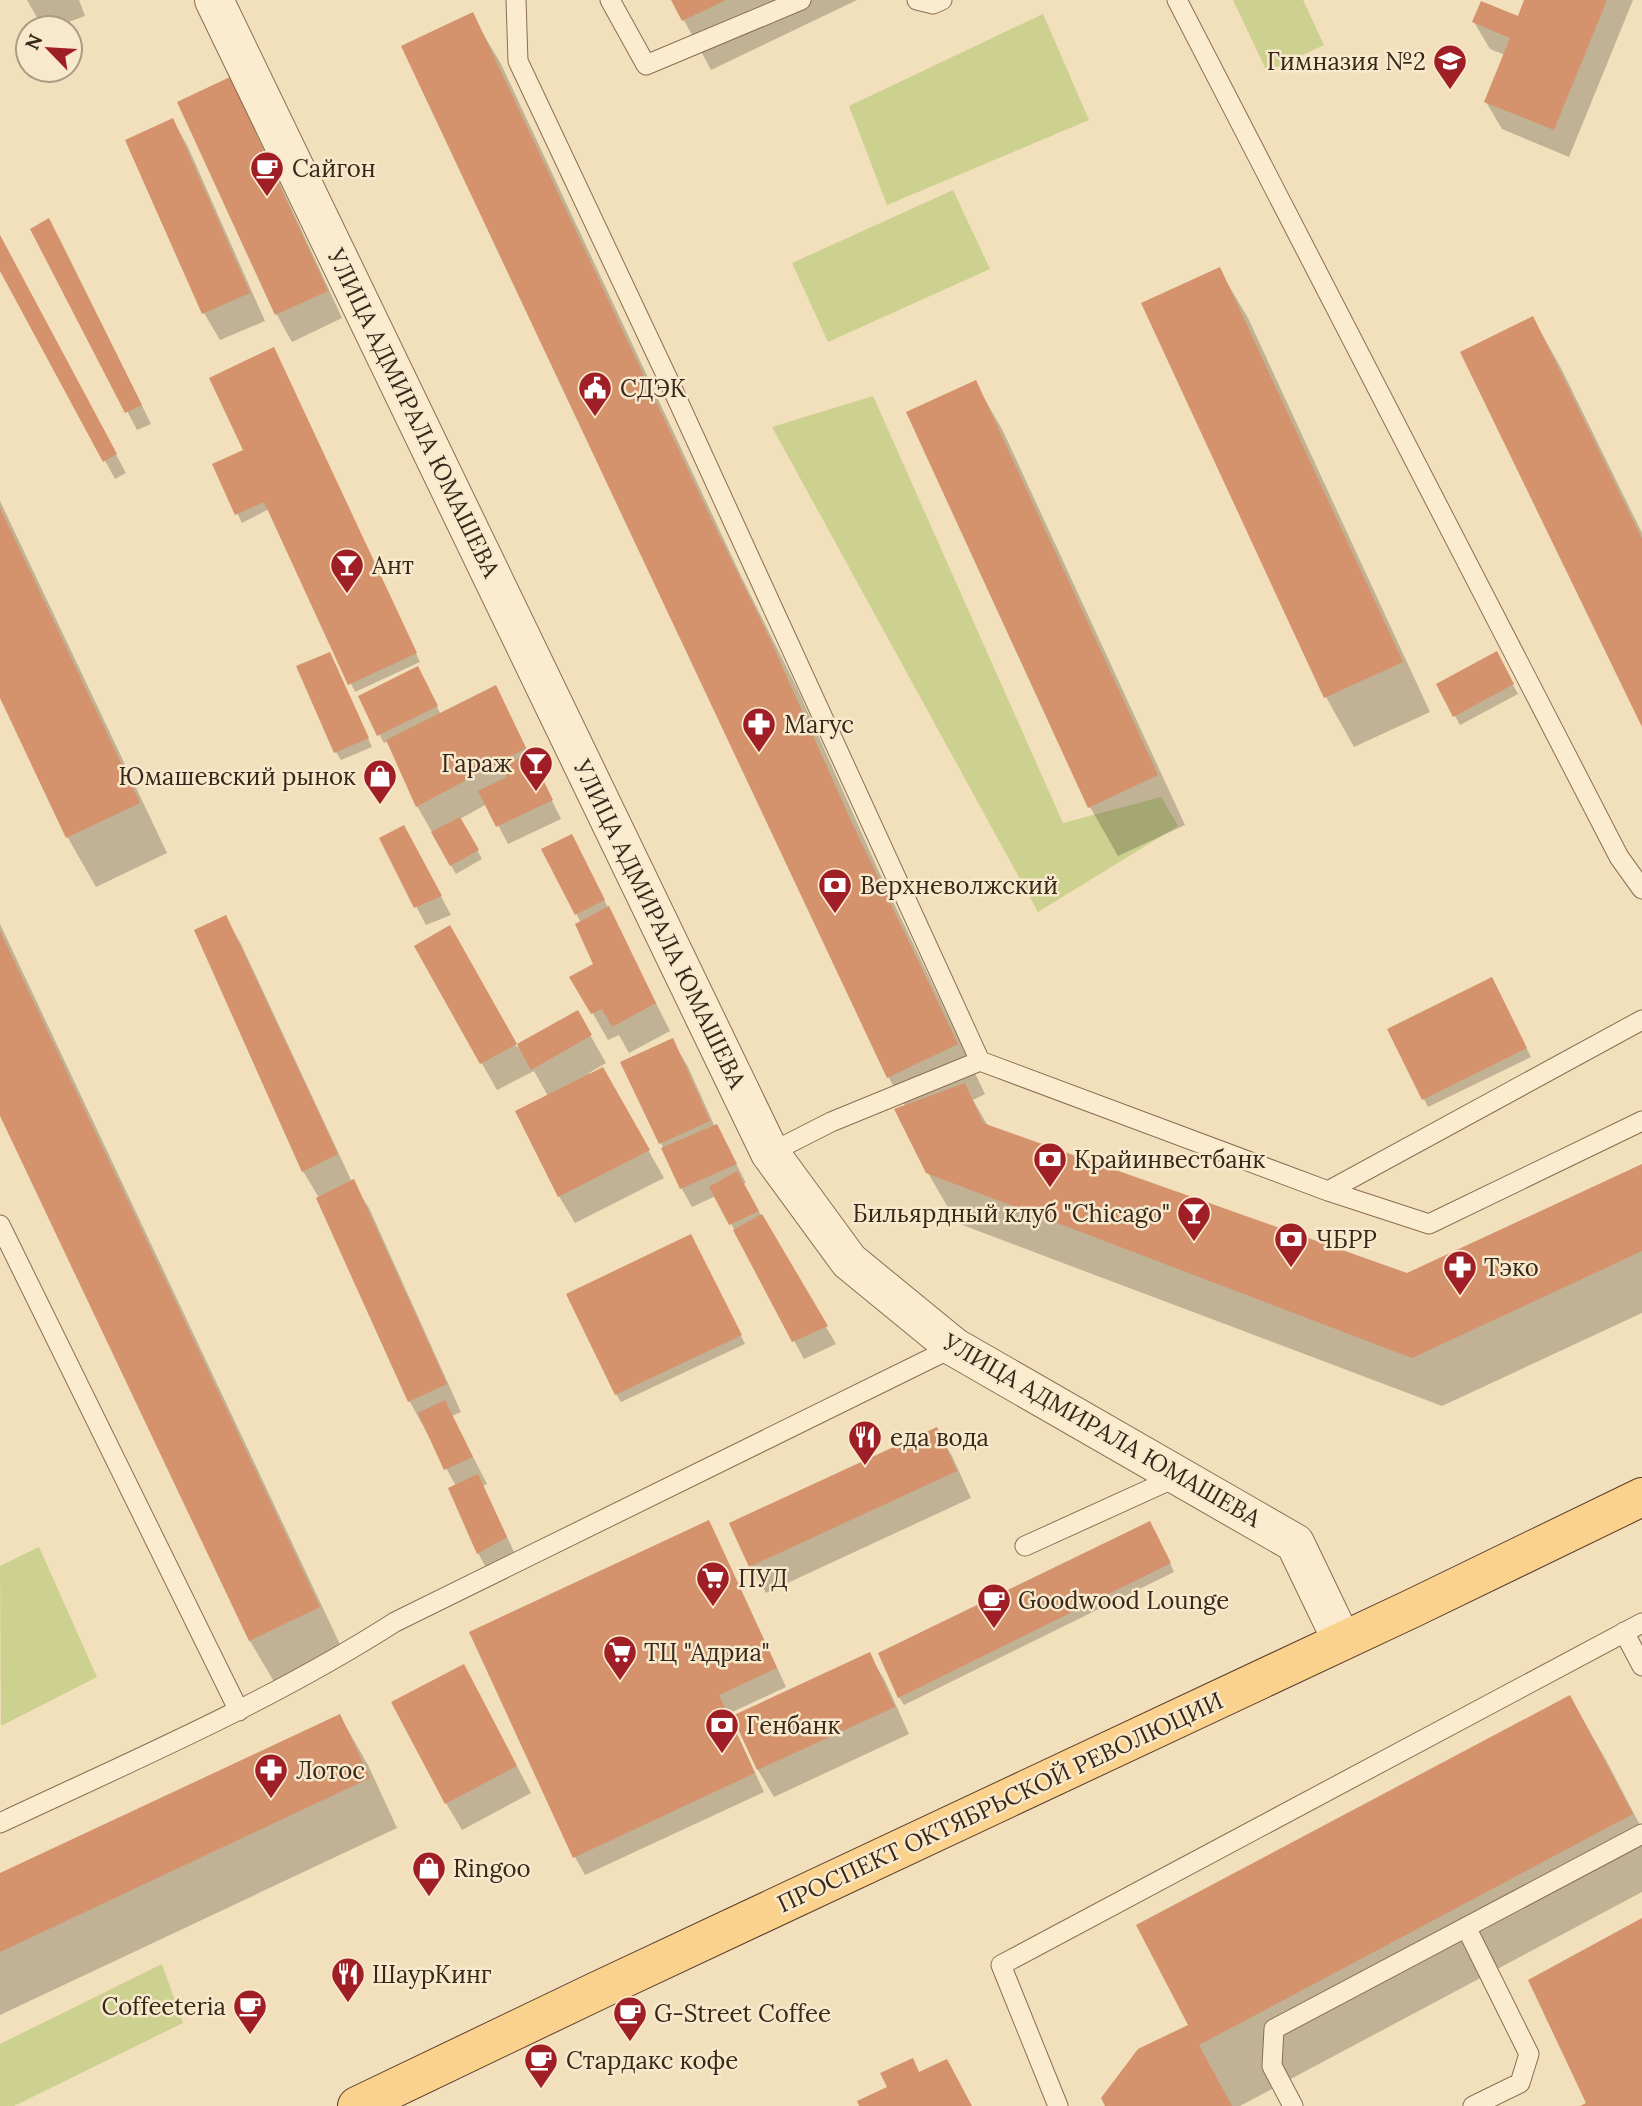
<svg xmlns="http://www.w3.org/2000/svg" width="1642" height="2106" font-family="Lora,serif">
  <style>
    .green { fill: #cdd18f }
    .shadow { fill: #0003 }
    .building { fill: #d4926d }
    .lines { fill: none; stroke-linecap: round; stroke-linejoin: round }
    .lane-casing { stroke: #8b6e53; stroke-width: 21 }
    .street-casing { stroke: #8b6e53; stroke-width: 40 }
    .primary-casing { stroke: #583c29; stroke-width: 40 }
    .lane { stroke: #fceccf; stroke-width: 19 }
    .street { stroke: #fceccf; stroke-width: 38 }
    .primary { stroke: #fad28e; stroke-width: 38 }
    .labels { text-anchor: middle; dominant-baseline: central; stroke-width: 5; stroke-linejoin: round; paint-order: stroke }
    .poi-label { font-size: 24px; fill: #38271a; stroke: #f9e9cc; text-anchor: start }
    .street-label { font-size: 24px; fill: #38271a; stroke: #f9e9cc }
  </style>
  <rect width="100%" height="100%" fill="#f2dfbb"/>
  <path class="green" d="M1233,0h70l21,45 -57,27z
    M1043,14l46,106 -202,85 -38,-99z
    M953,190l37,79 -162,73 -36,-79z
    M873,396l190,427 98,-26 17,29 -140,86 -266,-485z
    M39,1547l58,130 -96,49 -1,-160z
    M162,1964l21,59 -169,83h-14v-62z"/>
  <path class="shadow" d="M27,0h52l6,16 -33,12h-9z
    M673,0h184l-146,70z
    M1526,0h107l-64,157 -67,-28 -16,-27 19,-47 -15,-6 -16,-27 45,-4z
    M472,15l29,49 240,512 56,112 83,186 105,220 -12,6 15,26 419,149 235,-110v148l-200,93 -485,-183 -29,-50 -23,-67 -16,-28 -485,-1031z
    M229,80l16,27 97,211 -50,24 -15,-27 -98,-212z
    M173,120l15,27 77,174 -45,19 -16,-27 -77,-172z
    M33,229l26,9 92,186 -14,6z
    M0,237l126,236 -11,6 -115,-212z
    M1219,269l29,49 182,394 -76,35 -28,-50 -182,-393z
    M1533,318l28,50 81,165v189z
    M278,358l142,304 -65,30 -86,-183 -27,14 -28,-58 31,-14z
    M975,382l28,49 182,394 -67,31 -28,-49z
    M0,501l167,352 -71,34 -28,-49 -68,-143z
    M1496,654l22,40 -58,31 -22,-40z
    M334,663l38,84 -31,13 -5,-8z
    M422,677l19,38 54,-27 15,27 51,104 -53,25 -21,-40 -27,15 22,40 -26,15 -39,-68 -29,-65 -4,2 -24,-46z
    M381,839l32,6 38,70 -25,10z
    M544,850l37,4 89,177 -41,22 -10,-18 -11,5 -36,-63 23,-12 -14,-42z
    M225,917l16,27 111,238 17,26 92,204 -9,4 35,68 -4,2 33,70 -28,15 -10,-18 -22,-67 -46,-84 -91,-204 -16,-27z
    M0,924l346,733 -67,33 -29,-49 -250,-529z
    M449,928l68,119 60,-35 29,51 -17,10 1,2 12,-6 62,109 -89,45 -16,-27 -11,-100 -14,-25 -37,19 -81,-143z
    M1496,988l35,69 -103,50 -4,-8z
    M672,1040l16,27 27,60 11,17 20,39 -3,1 93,160 -32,15 -88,-163 -24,11 -10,-18 -21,-46z
    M695,1245l50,99 -124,58 -5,-8z
    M936,1429l16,27 19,42 -205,95 -15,-27z
    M708,1522l10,18 68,147 -58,27 36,78 -179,83 -10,-18 -104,-224z
    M1155,1531l19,41 -270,133 -5,-8z
    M869,1654l16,27 24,53 -135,63 -16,-27 -24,-53z
    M479,1693l52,100 -69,37 -16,-27z
    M1570,1697l36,63 36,69v63l-402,214h-133l81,-79z
    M340,1716l28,49 29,63 -397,187v-140z"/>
  <path class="building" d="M671,0h55l-44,21z
    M1524,0h83l-53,130 -70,-28 26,-64 -38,-16 9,-21 37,15z
    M473,12l241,513 55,112 83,186 106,221 -71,34 -486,-1032z
    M230,77l98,214 -53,24 -98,-213z
    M173,118l77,175 -48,21 -77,-174z
    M49,218l93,187 -17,8 -95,-184z
    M0,235l117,219 -14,8 -103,-191z
    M1220,267l183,395 -79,36 -183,-395z
    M1533,316l109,223v188l-182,-375z
    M274,347l143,306 -69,32 -84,-183 -29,13 -23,-51 31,-14 -34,-72z
    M976,380l182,395 -70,33 -182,-396z
    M0,508l140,295 -74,35 -66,-140z
    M1497,651l17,33 -61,33 -17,-33z
    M330,652l39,86 -35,15 -38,-87z
    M418,666l20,40 -61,30 -19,-40z
    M496,685l30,63 -110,59 -30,-67z
    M530,753l23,47 -57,27 -18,-36 29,-14 -5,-10z
    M460,817l19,33 -29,16 -19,-34z
    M404,825l38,71 -28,12 -35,-70z
    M572,834l33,66 -30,15 -34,-66z
    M609,906l47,97 -44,24 -10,-18 -11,5 -22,-37 24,-13 -18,-40z
    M226,915l112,239 -36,18 -108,-242z
    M450,925l67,119 -37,20 -66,-118z
    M0,931l320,676 -71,34 -249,-525z
    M1492,977l35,71 -105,52 -35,-71z
    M578,1010l14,25 -61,35 -14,-26z
    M673,1038l37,83 -51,23 -39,-82z
    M603,1067l47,83 -92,47 -43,-86z
    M965,1083l18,40 424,150 235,-109v87l-230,107 -486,-185 -32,-64z
    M717,1124l20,40 -57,25 -19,-41z
    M737,1171l22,40 -30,14 -20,-38z
    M354,1179l93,205 -39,18 -92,-204z
    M762,1214l66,112 -36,16 -59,-112z
    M691,1234l51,101 -127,60 -49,-101z
    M445,1400l28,57 -29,13 -26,-57z
    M937,1427l20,44 -208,96 -20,-44z
    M478,1474l29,63 -30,17 -29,-66z
    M709,1520l68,148 -58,27 36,78 -182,85 -104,-226z
    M1150,1521l21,42 -273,135 -20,-45z
    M870,1652l25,55 -138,63 -25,-54z
    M464,1664l53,102 -72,38 -54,-102z
    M1570,1695l63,119 -434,231 33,61h-127l-4,-8 37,-49 50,-24 -52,-100z
    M340,1714l30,64 -370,174v-79z
    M1642,1918v188h-62l6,-3 -58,-123z
    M913,2058l6,14 28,-13 25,47h-113l-2,-5 30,-14 -7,-14z"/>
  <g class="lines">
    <g class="lane-casing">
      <path id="lane" d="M516,0l2,61 149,316 313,684
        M610,0l36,65 155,-65
        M917,0l16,4 9,-4
        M1177,0l442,857 23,32
        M770,1153l61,-31 149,-61 348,130 314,-171
        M1328,1191l101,33 213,-103
        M0,1225l239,486
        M1025,1546l154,-70
        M1624,1632l18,34
        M0,1823c134,-63 270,-121 395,-201l559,-275
        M1466,1927l63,127 -9,29 -47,23
        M1058,2106l-57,-141 641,-342
        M1293,2106l-21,-40 2,-37 368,-195"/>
    </g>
    <g class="street-casing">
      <path id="street" d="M214,0l556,1153 79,108 105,86 341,196 47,98"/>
    </g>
    <g class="primary-casing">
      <path id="primary" d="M357,2106l240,-115 816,-383 229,-111"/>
    </g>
    <use href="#lane" class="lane"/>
    <use href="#street" class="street"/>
    <use href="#primary" class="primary"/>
  </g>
  <defs>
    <g id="school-pin" transform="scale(1.75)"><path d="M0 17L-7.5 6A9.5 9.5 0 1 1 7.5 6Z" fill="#a01e26" stroke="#f9e9cc"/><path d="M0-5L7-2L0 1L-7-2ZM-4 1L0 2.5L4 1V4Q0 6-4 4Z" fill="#fff"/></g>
    <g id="cafe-pin" transform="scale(1.75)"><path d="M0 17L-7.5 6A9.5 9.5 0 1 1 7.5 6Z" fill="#a01e26" stroke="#f9e9cc"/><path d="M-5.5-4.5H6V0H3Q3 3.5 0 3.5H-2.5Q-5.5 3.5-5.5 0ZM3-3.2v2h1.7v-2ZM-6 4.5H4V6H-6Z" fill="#fff"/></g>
    <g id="civic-pin" transform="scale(1.75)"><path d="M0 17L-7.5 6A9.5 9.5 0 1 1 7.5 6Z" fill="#a01e26" stroke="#f9e9cc"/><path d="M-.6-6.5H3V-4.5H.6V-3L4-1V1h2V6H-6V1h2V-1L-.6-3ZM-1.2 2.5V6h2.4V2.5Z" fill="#fff"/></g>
    <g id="bar-pin" transform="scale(1.75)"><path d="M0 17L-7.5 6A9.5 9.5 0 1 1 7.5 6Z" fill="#a01e26" stroke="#f9e9cc"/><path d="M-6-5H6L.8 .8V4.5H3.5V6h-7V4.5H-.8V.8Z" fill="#fff"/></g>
    <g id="pharmacy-pin" transform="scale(1.75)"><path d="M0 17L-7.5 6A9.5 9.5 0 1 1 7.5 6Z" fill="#a01e26" stroke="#f9e9cc"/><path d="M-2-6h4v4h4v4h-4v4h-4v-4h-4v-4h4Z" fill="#fff"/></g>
    <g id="shop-pin" transform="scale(1.75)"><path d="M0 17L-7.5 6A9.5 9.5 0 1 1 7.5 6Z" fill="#a01e26" stroke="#f9e9cc"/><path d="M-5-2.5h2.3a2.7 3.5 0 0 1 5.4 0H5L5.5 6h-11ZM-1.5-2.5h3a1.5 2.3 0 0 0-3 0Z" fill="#fff"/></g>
    <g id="bank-pin" transform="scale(1.75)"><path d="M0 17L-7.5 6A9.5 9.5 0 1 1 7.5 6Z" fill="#a01e26" stroke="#f9e9cc"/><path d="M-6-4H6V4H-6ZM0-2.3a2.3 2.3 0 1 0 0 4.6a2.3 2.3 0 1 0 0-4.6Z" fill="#fff"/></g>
    <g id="restaurant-pin" transform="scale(1.75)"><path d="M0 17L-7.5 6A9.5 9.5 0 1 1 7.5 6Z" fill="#a01e26" stroke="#f9e9cc"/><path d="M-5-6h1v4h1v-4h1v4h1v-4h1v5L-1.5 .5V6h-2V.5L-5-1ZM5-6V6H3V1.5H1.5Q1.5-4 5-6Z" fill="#fff"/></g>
    <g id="supermarket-pin" transform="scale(1.75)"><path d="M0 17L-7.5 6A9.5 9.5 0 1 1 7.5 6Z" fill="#a01e26" stroke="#f9e9cc"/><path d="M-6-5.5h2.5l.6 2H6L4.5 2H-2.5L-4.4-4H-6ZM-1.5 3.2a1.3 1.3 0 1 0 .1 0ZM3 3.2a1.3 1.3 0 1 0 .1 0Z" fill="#fff"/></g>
  </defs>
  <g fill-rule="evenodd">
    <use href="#school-pin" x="1450" y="61"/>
    <use href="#cafe-pin" x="267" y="168"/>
    <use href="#civic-pin" x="595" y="388"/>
    <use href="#bar-pin" x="347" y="565"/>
    <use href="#pharmacy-pin" x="759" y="724"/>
    <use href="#bar-pin" x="536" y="763"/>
    <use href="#shop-pin" x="380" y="776"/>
    <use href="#bank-pin" x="835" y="885"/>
    <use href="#bank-pin" x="1050" y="1159"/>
    <use href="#bar-pin" x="1194" y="1213"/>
    <use href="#bank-pin" x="1291" y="1239"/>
    <use href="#pharmacy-pin" x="1460" y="1267"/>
    <use href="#restaurant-pin" x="865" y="1437"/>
    <use href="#supermarket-pin" x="713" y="1578"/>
    <use href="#cafe-pin" x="994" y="1600"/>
    <use href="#supermarket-pin" x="620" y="1652"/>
    <use href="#bank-pin" x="722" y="1725"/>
    <use href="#pharmacy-pin" x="271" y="1770"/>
    <use href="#shop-pin" x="429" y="1868"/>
    <use href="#restaurant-pin" x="348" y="1974"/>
    <use href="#cafe-pin" x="250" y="2006"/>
    <use href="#cafe-pin" x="630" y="2013"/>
    <use href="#cafe-pin" x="541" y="2060"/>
  </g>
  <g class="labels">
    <g class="poi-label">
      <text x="1426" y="61" text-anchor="end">Гимназия №2</text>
      <text x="292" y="168">Сайгон</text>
      <text x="620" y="388">СДЭК</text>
      <text x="372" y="565">Ант</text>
      <text x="784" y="724">Магус</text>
      <text x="512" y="763" text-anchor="end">Гараж</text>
      <text x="356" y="776" text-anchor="end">Юмашевский рынок</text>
      <text x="860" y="885">Верхневолжский</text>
      <text x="1074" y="1159">Крайинвестбанк</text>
      <text x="1170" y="1213" text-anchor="end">Бильярдный клуб "Chicago"</text>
      <text x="1316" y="1239">ЧБРР</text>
      <text x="1484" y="1267">Тэко</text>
      <text x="890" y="1437">еда вода</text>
      <text x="738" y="1578">ПУД</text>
      <text x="1018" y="1600">Goodwood Lounge</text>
      <text x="644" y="1652">ТЦ "Адриа"</text>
      <text x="746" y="1725">Генбанк</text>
      <text x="296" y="1770">Лотос</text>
      <text x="453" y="1868">Ringoo</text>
      <text x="372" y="1974">ШаурКинг</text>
      <text x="226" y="2006" text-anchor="end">Coffeeteria</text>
      <text x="654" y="2013">G-Street Coffee</text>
      <text x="566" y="2060">Стардакс кофе</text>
    </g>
    <g class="street-label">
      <text transform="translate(414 413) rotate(64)">УЛИЦА АДМИРАЛА ЮМАШЕВА</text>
      <text transform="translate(660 924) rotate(64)">УЛИЦА АДМИРАЛА ЮМАШЕВА</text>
      <text transform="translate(1102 1430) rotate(30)">УЛИЦА АДМИРАЛА ЮМАШЕВА</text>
      <text transform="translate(1000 1802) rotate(-25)">ПРОСПЕКТ ОКТЯБРЬСКОЙ РЕВОЛЮЦИИ</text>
    </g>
  </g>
  <g transform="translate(49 49) rotate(295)"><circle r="33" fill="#f9e9cc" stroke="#ac9b85" stroke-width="2"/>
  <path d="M0-5L12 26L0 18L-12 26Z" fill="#a01e26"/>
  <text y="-10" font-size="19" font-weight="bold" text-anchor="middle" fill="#38271a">N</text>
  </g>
</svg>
